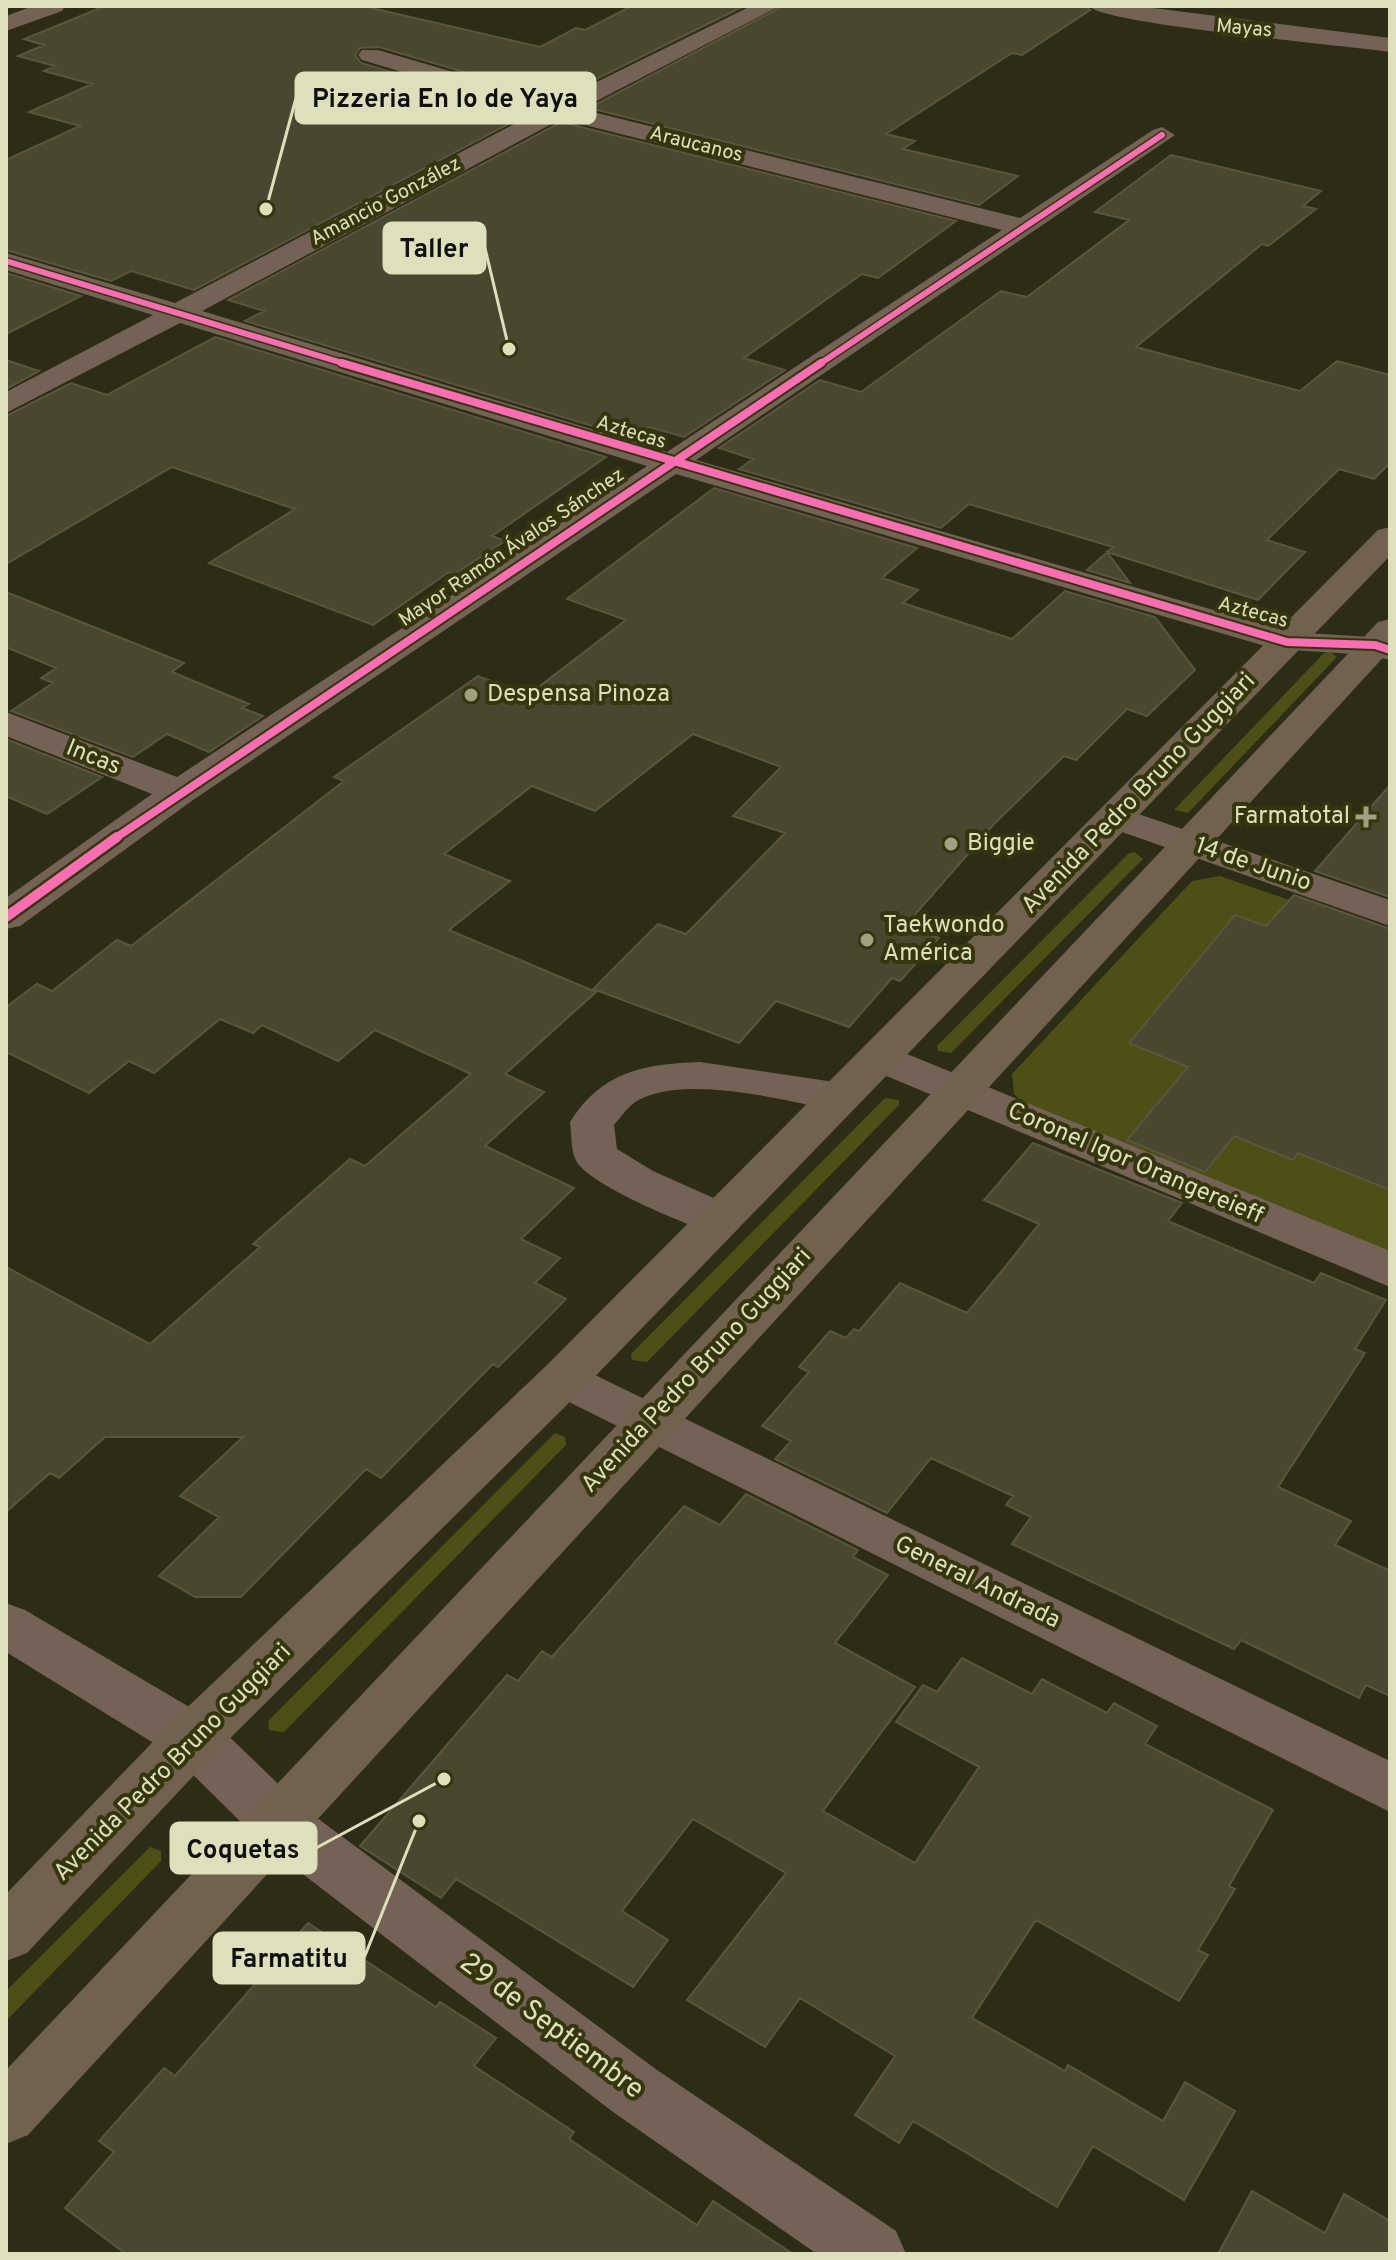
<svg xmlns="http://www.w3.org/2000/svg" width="1396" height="2260" font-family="Overpass,sans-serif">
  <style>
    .green { fill: #4d4f17 }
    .building { fill: #4a4731; stroke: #5a553d; stroke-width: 2 }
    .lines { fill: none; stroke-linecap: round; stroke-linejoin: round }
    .minor { fill: #736255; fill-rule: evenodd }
    .major { fill: #71614f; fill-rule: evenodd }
    .cycleway-far2-casing { stroke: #35360e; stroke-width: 9 }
    .cycleway-far1-casing { stroke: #35360e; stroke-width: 12 }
    .cycleway-casing { stroke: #35360e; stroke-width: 15 }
    .cycleway-far2 { stroke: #f96db3; stroke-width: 6 }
    .cycleway-far1 { stroke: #f96db3; stroke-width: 8 }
    .cycleway { stroke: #f96db3; stroke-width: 10 }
    .poi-dot { fill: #9fa182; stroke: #35360e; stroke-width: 3 }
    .labels { text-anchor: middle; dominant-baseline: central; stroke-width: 8; stroke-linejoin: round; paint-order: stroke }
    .far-street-label { font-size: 20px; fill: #dde0bb; stroke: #35360e }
    .poi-label { font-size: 24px; fill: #dde0bb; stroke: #35360e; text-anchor: start }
    .street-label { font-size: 24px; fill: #dde0bb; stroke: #35360e }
    .near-street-label { font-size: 28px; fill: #dde0bb; stroke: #35360e }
    .leader { fill: none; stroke: #dde0bb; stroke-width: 3 }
    .callout-dot { fill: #dde0bb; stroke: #35360e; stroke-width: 3 }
    .callout { fill: #dde0bb; stroke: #dde0bb; stroke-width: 3 }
    .callout-label { font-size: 26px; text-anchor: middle; font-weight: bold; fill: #111 }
  </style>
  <rect width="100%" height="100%" fill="#2d2d17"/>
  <path class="green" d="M1331,652l6,5 -149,156 -14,-3 150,-157z
    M1135,852l8,7 -192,194 -13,-2 -1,-5 192,-193z
    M1220,876l170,59v319l-368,-152 -8,-8 -2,-20 180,-193z
    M885,1098l14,2v5l-252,257 -15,-2 -1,-6z
    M555,1433l10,4 1,8 -282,287 -15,-2 -1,-9z
    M150,1847l11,4v10l-155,160v-30z"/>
  <path class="building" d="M105,6h258l177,41 36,-19 9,2 47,-24h112l-188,93 -177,-52 -19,1 -5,7 6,8 168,50 -335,177 -63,-19 -20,10 -105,-31v-90l74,-34 -51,-14 63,-28 -48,-13 11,-5 -37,-10 26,-11 -20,-6z
    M783,6h303l4,4 -68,45 -10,-2 -126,81 29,7 -12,8 115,27 -39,29 -390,-97z
    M561,122l395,99 -78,57 -16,-4 -118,84 41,12 -101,67 -35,-10 -17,11 -387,-117 19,-10 -36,-11z
    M1171,155l150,36 -18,15 13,3 -48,37 -6,-2 -126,103 164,44 37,-30 53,14v88l-16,16 -35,-10 -72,71 38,12 -47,48 -151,-48 23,31 -43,-13 26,-23 -144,-43 -28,24 -202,-59 14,-10 -34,-11 101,-68 41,12 140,-101 26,6 102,-77 -34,-8z
    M6,273l75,23 -75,38z
    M215,337l391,120 -114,79 13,5 -50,33 -6,-2 -76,53 -164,-62 86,-54 -123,-42 -166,97v-148l65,-33 36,12z
    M6,360l33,11 -33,18z
    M714,488l203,60 -35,30 36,12 -15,13 109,36 53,-48 90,26 40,53 -48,46 -20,-7 -51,51 -12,-4 -69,67 -90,103 34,12 -39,43 -8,-3 -43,49 -73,-26 -37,42 -146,-54 65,-65 28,10 99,-101 -52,-17 48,-49 -88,-33 -98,77 -63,-25 -88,68 66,27 -61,49 147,62 -91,82 39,18 -59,54 89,42 -53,51 39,19 -25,25 31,16 -68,68 -5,-3 -112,114 -15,-9 -125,128h-46l-36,-21 60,-59 -39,-21 63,-59h-138l-46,41 -9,-5 -44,39v-245l144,77 110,-97 -7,-3 97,-85 15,7 106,-92 -96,-44 -37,31 -76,-36 -9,8 -33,-14 -66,54 -25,-12 -40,32 -83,-41v-45l31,-23 15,7 65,-51 14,6 213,-165 -10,-4 144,-101 50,19 98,-75 -59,-21z
    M6,592l178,71 -12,9 77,32 -7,4 21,8 -54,36 -42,-18 -34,23 -122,-46 42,-28 -12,-5 15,-10 -50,-21z
    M6,739l96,38 -55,37 -41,-18z
    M1390,785v112l-75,-26z
    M1294,895l96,34v261l-92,-37 -5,7 -59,-24 -29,36 -78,-32 61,-73 -59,-24 106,-128 31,11z
    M1033,1143l149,60 -14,18 146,62 7,-10 65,27 -31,49 10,4 -87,134 73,34 -16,24 55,26v125l-24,-11 -7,13 -118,-58 -7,9 -222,-105 19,-27 -25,-12 7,-9 -82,-38 -44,55 -112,-54 16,-18 -29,-15 47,-54 -10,-5 31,-36 16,7 8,-9 5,2 41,-48 67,30 34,-41 38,-48 -55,-24z
    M746,1494l112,56 -5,7 35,18 -53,68 80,44 -92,124 92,52 64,-96 -83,-45 27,-37 14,7 25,-34 70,36 10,-15 65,34 7,-10 43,23 -12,18 128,66 -44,76 6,3 -37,61 10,5 -29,46 -143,-81 -64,98 93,53 3,-6 95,56 22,-39 50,29 -51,89 -91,-54 -36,61 -144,-86 -14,22 -44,-28 40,-59 -95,-58 -35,49 -78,-47 99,-127 -93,-54 -71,92 46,29 -35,47 -177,-108 -15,19 -81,-52 147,-171 11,6 24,-30 10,6 132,-151 36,19z
    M308,1923l128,84 4,-5 56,36 -22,28 100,66 -5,7 128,86 16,-24 80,53h-667l-61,-46 49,-56 -15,-11 65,-73 11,8z
    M1252,2191l73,42 19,-39 46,27v33h-172z"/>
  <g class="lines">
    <path class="minor" d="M33,6h32l-3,5 -56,20v-15z
      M751,6h29l-199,103 439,109 133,-88 9,-3 13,8 -479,325 593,172 98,6 3,22 -19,-5 -96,-6 -599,-175 -483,326 -173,126 -14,3v-31l146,-104 -146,-58v-24l171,65 470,-311 -467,-143 -174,90v-21l147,-77 -147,-45v-17l169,50 362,-191 -175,-52 -4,-5 4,-5h16l178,52zM561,119l441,111 -335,222 -465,-141z
      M1089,6h48l253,32v14c-40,-6 -288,-28 -301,-46z
      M1115,806l275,94v26l-288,-101 -6,-8 6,-8z
      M880,1043l510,208v36l-525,-220 -6,-10 6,-10z
      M700,1062l141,21 15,4 7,10 -7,10 -15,4c-53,-9 -157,-39 -206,-9 -8,6 -14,15 -21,23l3,24 36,22 83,37 7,11 -7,11 -16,5c-32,-9 -121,-46 -141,-70 -9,-11 -7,-30 -9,-43 32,-51 74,-58 130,-60z
      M564,1360l826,401v51l-843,-421 -7,-13 7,-13z
      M6,1603l19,7 188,111 88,85 356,264 239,161 10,23h-89l-204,-142 -352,-270 -88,-87 -167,-103z"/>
    <path class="major" d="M1390,527v29l-809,835 -368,364 -186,198 -21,8v-67l167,-173 374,-356 831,-835z
      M1390,619v31l-1362,1485 -22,9v-74l1372,-1448z"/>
    <g class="cycleway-far2-casing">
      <path id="cycleway-far2" d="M6,261l343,104
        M818,365l344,-230"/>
    </g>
    <g class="cycleway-far1-casing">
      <path id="cycleway-far1" d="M342,363l945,279 88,3 15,5
        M114,839l707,-476"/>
    </g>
    <g class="cycleway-casing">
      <path id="cycleway" d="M6,917l111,-80"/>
    </g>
    <use href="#cycleway-far2" class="cycleway-far2"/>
    <use href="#cycleway-far1" class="cycleway-far1"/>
    <use href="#cycleway" class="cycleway"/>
  </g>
  <g class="poi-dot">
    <circle cx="471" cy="695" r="8"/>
    <path d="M1362 805h8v8h8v8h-8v8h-8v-8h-8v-8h8z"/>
    <circle cx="951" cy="844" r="8"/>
    <circle cx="867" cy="940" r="8"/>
  </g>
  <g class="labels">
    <g class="far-street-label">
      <text transform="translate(1244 29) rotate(5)">Mayas</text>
      <text transform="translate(696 145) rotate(14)">Araucanos</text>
      <text transform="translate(386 202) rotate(-28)">Amancio González</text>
      <text transform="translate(631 433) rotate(17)">Aztecas</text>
      <text transform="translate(512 548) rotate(-34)">Mayor Ramón Ávalos Sánchez</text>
      <text transform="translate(1253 613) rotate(15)">Aztecas</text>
    </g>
    <g class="poi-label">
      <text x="487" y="695">Despensa Pinoza</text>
      <text x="1350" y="817" text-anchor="end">Farmatotal</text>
      <text x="967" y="844">Biggie</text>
      <text x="883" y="926">Taekwondo<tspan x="883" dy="28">América</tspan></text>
    </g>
    <g class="street-label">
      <text transform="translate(93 758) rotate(22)">Incas</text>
      <text transform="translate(1139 794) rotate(-46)">Avenida Pedro Bruno Guggiari</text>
      <text transform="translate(1253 865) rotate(19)">14 de Junio</text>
      <text transform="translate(1135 1164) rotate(23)">Coronel Igor Orangereieff</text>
      <text transform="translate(697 1371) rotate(-47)">Avenida Pedro Bruno Guggiari</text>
      <text transform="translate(977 1583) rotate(26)">General Andrada</text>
      <text transform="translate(173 1763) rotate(-45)">Avenida Pedro Bruno Guggiari</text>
    </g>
    <g class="near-street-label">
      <text transform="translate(551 2027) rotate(37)">29 de Septiembre</text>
    </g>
  </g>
  <path class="leader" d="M266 209L296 98M509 349L485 248M444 1779L316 1848M419 1821L364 1958"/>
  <g class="callout-dot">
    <circle cx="266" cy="209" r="8"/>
    <circle cx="509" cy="349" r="8"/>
    <circle cx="444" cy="1779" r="8"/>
    <circle cx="419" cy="1821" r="8"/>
  </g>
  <g class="callout">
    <rect x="296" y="73" width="299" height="50" rx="8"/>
    <rect x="384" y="223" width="101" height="50" rx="8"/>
    <rect x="171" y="1823" width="145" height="50" rx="8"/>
    <rect x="214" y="1933" width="150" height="50" rx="8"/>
  </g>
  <g class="callout-label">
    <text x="445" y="107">Pizzeria En lo de Yaya</text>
    <text x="434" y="257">Taller</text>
    <text x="243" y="1858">Coquetas</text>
    <text x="289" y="1967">Farmatitu</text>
  </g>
  <rect width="1396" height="2260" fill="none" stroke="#dde0bb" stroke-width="16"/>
</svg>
